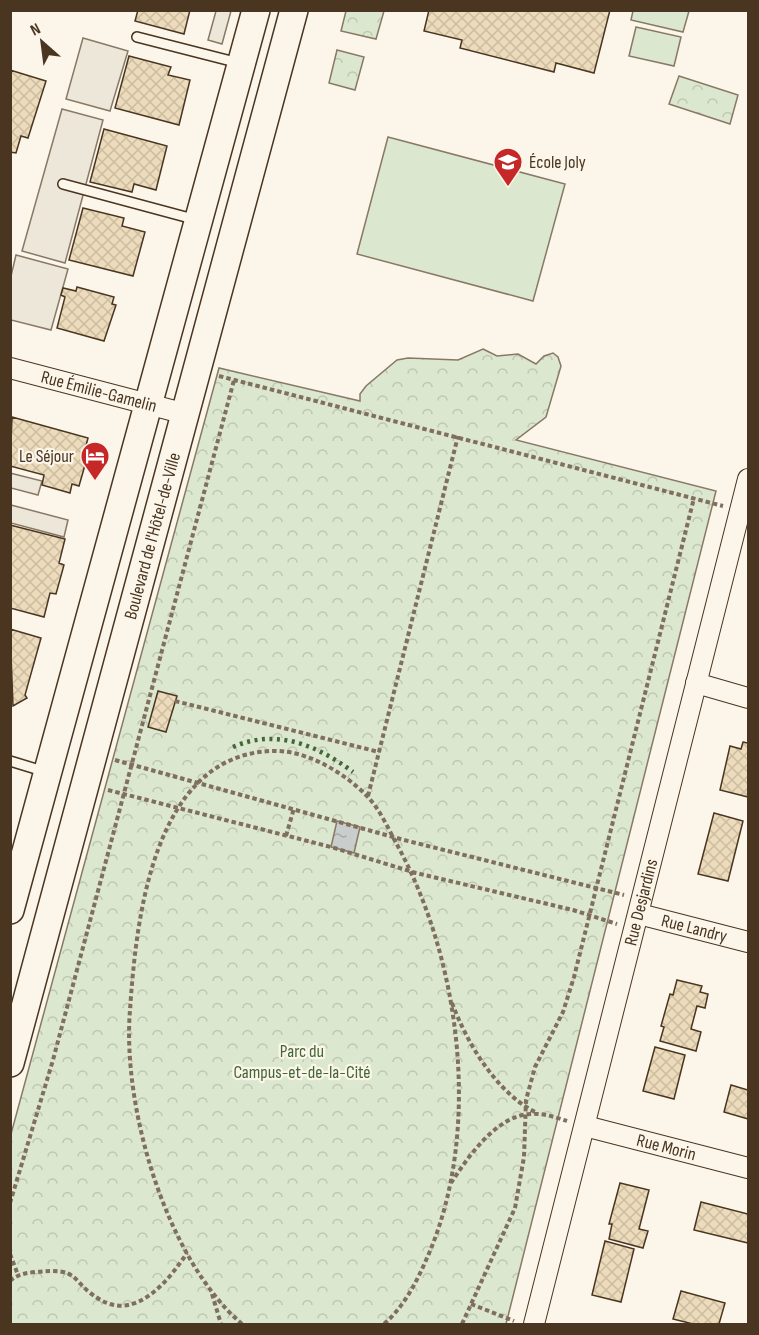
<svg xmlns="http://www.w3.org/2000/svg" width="759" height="1335" font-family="'Sofia Sans Condensed',sans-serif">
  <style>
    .grass { fill: #dce7d0; stroke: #887966; stroke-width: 1.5 }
    .forest { fill: url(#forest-crowns); stroke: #887966; stroke-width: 1.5 }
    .parking { fill: #ede7d9; stroke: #887966; stroke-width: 1.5 }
    .water { fill: url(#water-ripples); stroke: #887966; stroke-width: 1.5 }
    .building { fill: url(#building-cross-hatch); stroke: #4a3520; stroke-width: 1.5 }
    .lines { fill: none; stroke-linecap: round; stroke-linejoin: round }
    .lane-casing { stroke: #4a3520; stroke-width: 12 }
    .street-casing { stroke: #4a3520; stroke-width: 22 }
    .secondary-casing { stroke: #4a3520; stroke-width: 30 }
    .path { stroke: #7f6f5c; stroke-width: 4; stroke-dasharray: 4.5 3; stroke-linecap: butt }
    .lane { stroke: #fbf6e9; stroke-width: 9 }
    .street { stroke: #fbf6e9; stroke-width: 20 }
    .secondary { stroke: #fbf6e9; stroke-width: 27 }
    .hedge { stroke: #436837; stroke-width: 4.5; stroke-dasharray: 3 4.5; stroke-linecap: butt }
    .labels { text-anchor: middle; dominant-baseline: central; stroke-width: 4.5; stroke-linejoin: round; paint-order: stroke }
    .poi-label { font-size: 18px; fill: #4a3520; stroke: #fbf6e9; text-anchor: start }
    .street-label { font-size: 18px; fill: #4a3520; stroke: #fbf6e9 }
    .park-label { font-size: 18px; fill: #436837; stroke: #fbf6e9 }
  </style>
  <defs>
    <pattern id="forest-crowns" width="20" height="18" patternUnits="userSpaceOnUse" patternTransform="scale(1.5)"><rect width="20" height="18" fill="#dce7d0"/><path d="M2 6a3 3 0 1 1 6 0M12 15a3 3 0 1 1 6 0" fill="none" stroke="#bec7b2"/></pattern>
    <pattern id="water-ripples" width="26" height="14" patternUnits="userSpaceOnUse" patternTransform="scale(1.5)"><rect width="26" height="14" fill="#c9cecd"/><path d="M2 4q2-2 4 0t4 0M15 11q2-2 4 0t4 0" fill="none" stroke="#a5a8a6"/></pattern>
    <pattern id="building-cross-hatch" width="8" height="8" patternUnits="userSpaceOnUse" patternTransform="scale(1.5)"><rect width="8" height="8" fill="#ecdcbc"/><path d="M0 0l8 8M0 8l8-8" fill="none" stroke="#ccbda1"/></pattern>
  </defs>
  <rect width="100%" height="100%" fill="#fbf6e9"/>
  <path class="grass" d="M633,11v-1l56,1 -6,21 -52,-12z
    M636,27l45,10 -7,29 -45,-10z
    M388,137l177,47 -32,117 -176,-47z"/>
  <path class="forest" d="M346,11h38l-8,28 -35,-8z
    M337,50l27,7 -9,33 -26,-7z
    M679,76l59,19 -8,29 -61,-20z
    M483,349l14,7 21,-2 18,10 8,-8 9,-3 5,4 3,9 -15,51 -30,23 200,51 -210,833h-495v-190l208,-766 141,33v-7l6,-8 31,-26 11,-2 50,2z"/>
  <path class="parking" d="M216,11h15l-9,33 -14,-4z
    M83,38l45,13 -18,60 -44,-12z
    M62,109l41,11 -38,143 -43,-12z
    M16,255l52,14 -17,61 -40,-10v-44z
    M10,473l32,8 -4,14 -27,-7z
    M11,505l57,15 -4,17 -53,-14z"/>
  <path class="water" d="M337,821l23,6 -6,26 -23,-6z"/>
  <path class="building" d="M138,10h52l-6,24 -49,-13z
    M429,10h181l-16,63 -38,-10 -2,9 -94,-24 2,-8 -38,-9z
    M129,56l42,11 -3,8 22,5 -11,45 -64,-17z
    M10,70l36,11 -18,57 -7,-2 -5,17 -6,-1z
    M104,129l63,17 -11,44 -22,-6 -2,8 -42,-10z
    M83,208l41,10 -2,8 23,6 -12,44 -64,-16z
    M77,287l37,10 -2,7 4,1 -12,36 -47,-13 8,-31 -4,-2 2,-7 13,3z
    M12,417l76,21 -3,12 4,1 -10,35 -7,-2 -2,9 -28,-8 2,-10 -34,-9z
    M10,525l55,14 -6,24 5,2 -8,29 -6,-1 -6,24 -34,-9z
    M10,629l31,9 -16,57 2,3 -14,8z
    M158,691l19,5 -11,36 -18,-5z
    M743,742l5,1v54l-28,-7 10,-44 11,3z
    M714,813l29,8 -15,60 -30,-7z
    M677,980l25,6 -2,6 8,2 -3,14 -8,-2 -6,23 10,3 -5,19 -36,-10 4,-14 -3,-1 9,-32 3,1z
    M655,1047l30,8 -11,44 -31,-8z
    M731,1085l17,5v29l-24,-7z
    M620,1183l29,7 -10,39 9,2 -5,17 -34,-9 3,-15h-3z
    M701,1202l47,12v29l-54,-13z
    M605,1241l29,8 -13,53 -29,-7z
    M681,1291l44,12 -6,21h-26l-20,-5z"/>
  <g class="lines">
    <g class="lane-casing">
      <path id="lane" d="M137,37l102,26
        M63,184l134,36
        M10,761l36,11"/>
    </g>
    <g class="street-casing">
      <g id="street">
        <path id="s1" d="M10,368l176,46"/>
        <path d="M696,683l52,15"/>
        <path id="s2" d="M639,914l109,28"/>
        <path id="s3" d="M585,1126l163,42"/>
        <path id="s4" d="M534,1324l214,-845"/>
      </g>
    </g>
    <g class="secondary-casing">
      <g id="secondary">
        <path d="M10,910l246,-900"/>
        <path id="s5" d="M10,1063l284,-1053"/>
      </g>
    </g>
    <path class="path" d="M219,376l504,130
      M175,701l204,51
      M115,760l289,80 220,55
      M108,790l223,57 85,26 157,37 44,14
      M368,796l90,-360
      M286,836l8,-28
      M452,1003c15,40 44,89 83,109
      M451,1183c17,-26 45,-67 79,-69 13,-1 25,3 37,7
      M10,1203l43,-143 181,-680
      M10,1254l8,21
      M10,1281c8,-7 16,-8 26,-9 46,-5 33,9 63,27 37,23 70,-19 88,-46
      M212,1294l9,30
      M471,1304l43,17
      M242,1324c-76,-65 -120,-217 -112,-314 6,-88 22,-254 141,-259 34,-2 72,21 95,44 13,13 21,31 29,46 65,116 87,285 35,410 -11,26 -24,54 -46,73
      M462,1324l53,-116 9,-51 2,-57 9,-33 28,-55 11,-35 120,-479"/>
    <use href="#lane" class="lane"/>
    <use href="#street" class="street"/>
    <use href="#secondary" class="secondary"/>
    <path class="hedge" d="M233,747c43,-19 84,-2 120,25"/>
  </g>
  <defs>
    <g id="school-pin" transform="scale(1.5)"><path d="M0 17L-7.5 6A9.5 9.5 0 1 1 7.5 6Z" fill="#c62828" stroke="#fbf6e9"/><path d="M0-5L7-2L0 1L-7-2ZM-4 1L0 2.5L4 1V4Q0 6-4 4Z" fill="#fff"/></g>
    <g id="hotel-pin" transform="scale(1.5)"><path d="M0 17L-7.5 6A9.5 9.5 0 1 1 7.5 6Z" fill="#c62828" stroke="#fbf6e9"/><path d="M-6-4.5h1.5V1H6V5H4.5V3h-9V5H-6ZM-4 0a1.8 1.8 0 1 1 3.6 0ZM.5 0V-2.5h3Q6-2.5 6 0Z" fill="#fff"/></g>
  </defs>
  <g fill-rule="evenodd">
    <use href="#school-pin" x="508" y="162"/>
    <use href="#hotel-pin" x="95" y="456"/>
  </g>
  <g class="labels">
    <g class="poi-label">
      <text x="529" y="162">École Joly</text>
      <text x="74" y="456" text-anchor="end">Le Séjour</text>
    </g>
    <g class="street-label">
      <text stroke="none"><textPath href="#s1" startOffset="92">Rue Émilie-Gamelin</textPath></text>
      <text stroke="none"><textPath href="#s5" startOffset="546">Boulevard de l'Hôtel-de-Ville</textPath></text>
      <text stroke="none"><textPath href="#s4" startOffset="435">Rue Desjardins</textPath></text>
      <text stroke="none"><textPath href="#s2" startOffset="57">Rue Landry</textPath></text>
      <text stroke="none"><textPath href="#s3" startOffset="84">Rue Morin</textPath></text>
    </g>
    <g class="park-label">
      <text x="302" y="1051">Parc du<tspan x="302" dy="21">Campus-et-de-la-Cité</tspan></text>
    </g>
  </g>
  <rect width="759" height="1335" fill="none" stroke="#4a3520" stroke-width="24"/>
  <g transform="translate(42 42) rotate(332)" stroke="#fbf6e9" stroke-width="4.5" paint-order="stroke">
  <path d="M0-4.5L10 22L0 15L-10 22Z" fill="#4a3520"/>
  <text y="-9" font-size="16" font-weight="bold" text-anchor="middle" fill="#4a3520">N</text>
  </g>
</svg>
